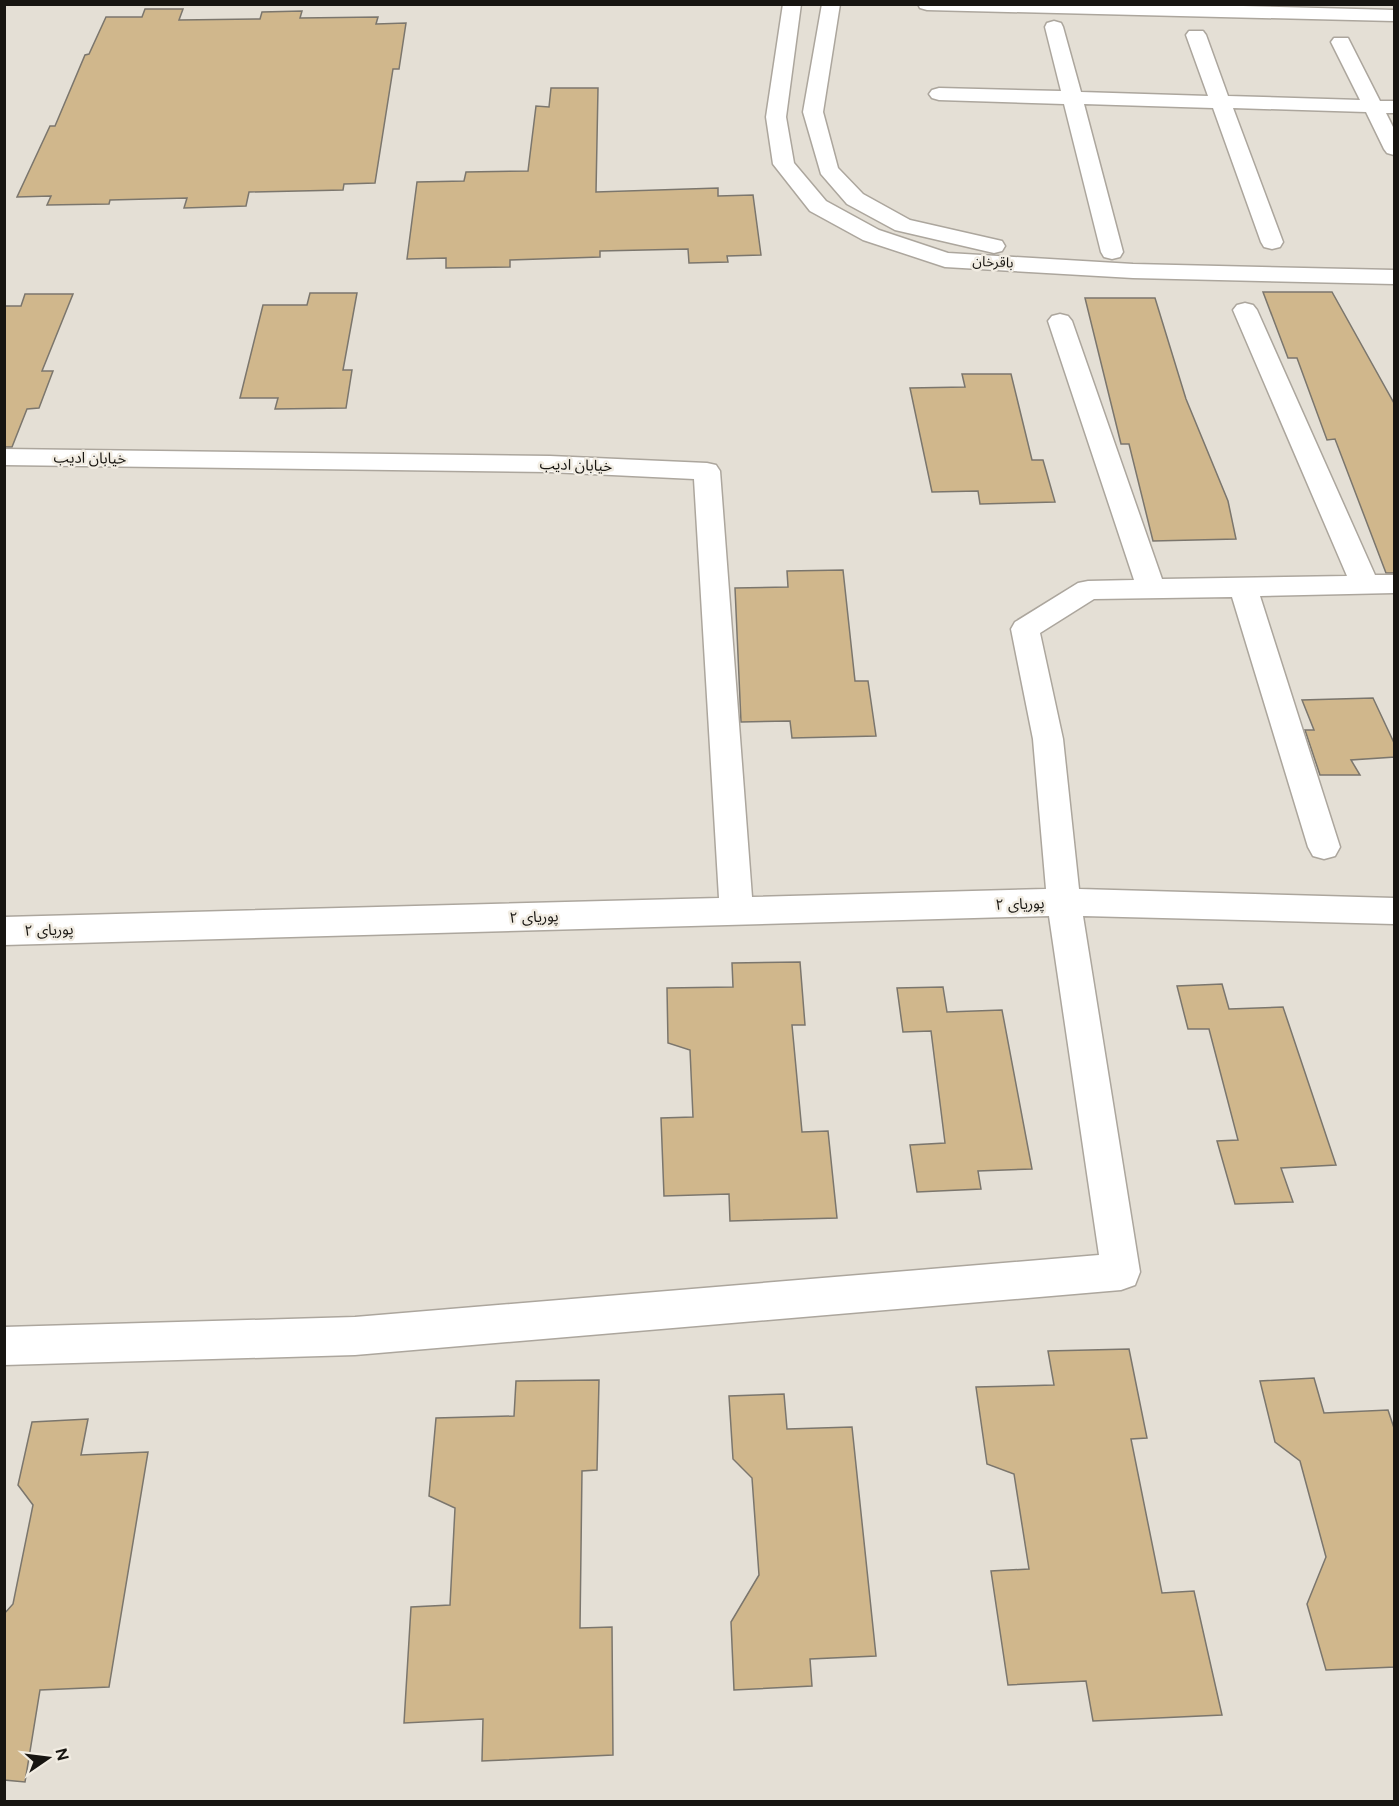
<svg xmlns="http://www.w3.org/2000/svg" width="1399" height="1806" font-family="Figtree,'Noto Sans Arabic',sans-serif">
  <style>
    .building { fill: #d0b78c; stroke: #7b766d; stroke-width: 1.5 }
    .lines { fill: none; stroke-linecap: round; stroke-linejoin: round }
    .street-casing { stroke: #aca69d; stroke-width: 3 }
    .secondary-casing { stroke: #aca69d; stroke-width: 3 }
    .street { fill: #fff; fill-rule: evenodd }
    .secondary { fill: #fff; fill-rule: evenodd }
    .labels { text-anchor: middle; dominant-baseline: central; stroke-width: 5; stroke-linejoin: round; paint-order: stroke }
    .far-street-label { font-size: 14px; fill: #171511; stroke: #f1ece2 }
    .street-label { font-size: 15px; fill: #171511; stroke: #f1ece2 }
  </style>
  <rect width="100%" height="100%" fill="#e4dfd5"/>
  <path class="building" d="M145,9h38l-4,11 81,-1 2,-7 40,-1 -2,7 78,-1 -2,7 30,-1 -7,46h-6l-18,114 -31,1 -1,6 -94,2 -3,14 -62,2 3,-10 -77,2 -1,4 -62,1 4,-9 -34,1 33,-71h5l30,-71 4,-1 17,-37h36z
    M551,88h47l-2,104 122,-4v8l35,-1 8,60 -34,1 1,6 -39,1 -1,-14 -88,2v6l-90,3v7l-64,1v-10l-39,1 10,-77 47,-1 2,-9 62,-1 8,-65 13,1z
    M1263,292h69l63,113v168h-9l-51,-134 -8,1 -30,-82h-9z
    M310,293h47l-14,77h9l-6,38 -71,1 3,-11h-38l23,-93h44z
    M25,294h48l-31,77h11l-14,37 -12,1 -15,38h-8v-141h17z
    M1085,298h70l31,101 42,102 8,38 -83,2 -24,-97h-8z
    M962,374h49l21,86h11l12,42 -75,2 -2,-13 -46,1 -22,-104 55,-1z
    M843,570l12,111h13l8,55 -84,2 -2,-17 -49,1 -6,-134 53,-1 -1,-16z
    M1373,698l22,47v12l-44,3 9,15h-40l-15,-45h9l-12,-30z
    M800,962l5,63h-13l10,107 26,-1 9,87 -107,3 -1,-27 -65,2 -3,-78 32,-1 -3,-67 -22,-7 -1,-55 66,-1 -1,-24z
    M1222,984l7,25 54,-2 53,158 -55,3 12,34 -58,2 -18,-63 21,-1 -29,-111h-21l-11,-43z
    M943,987l4,25 55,-2 30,159 -54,2 3,18 -64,3 -7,-47 35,-2 -14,-112 -28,1 -6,-44z
    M1129,1349l18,89 -16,1 31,154 32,-2 28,124 -129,6 -7,-40 -78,4 -17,-114 38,-2 -15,-95 -27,-10 -11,-77 78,-2 -6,-34z
    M1314,1378l10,35 64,-3 7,21v236l-69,3 -19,-66 19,-47 -26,-96 -25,-19 -15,-61z
    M599,1380l-2,90 -15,1 -2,157 32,-1 1,128 -131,6 1,-42 -79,4 7,-116 39,-2 5,-97 -26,-12 7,-78 78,-2 2,-35z
    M784,1394l3,35 65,-2 24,229 -66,3 2,27 -78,4 -3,-68 28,-47 -7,-97 -19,-19 -4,-63z
    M88,1419l-7,36 67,-3 -39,235 -69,3 -15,92 -21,-2v-166l9,-10 20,-99 -15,-20 14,-63z"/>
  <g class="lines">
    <g class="street-casing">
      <path id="street" d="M918,4h246l230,6v11l-467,-11 -7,-2z
        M1054,21l7,2 2,4 18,65 127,4 -22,-61 3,-4h14l3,4 22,61 132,4 -29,-58 3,-4h14l32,63h14v12h-8l8,16v26l-7,-2 -3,-4 -18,-37 -133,-4 50,134 -3,5 -8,2 -8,-2 -3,-5 -48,-134 -129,-4 39,148 -3,5 -8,2 -8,-2 -3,-5 -37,-148 -125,-4 -7,-2 -3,-4 3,-4 7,-2 122,3 -16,-64 2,-4z
        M1245,303l8,2 4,5 118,265h19v18l-134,3 80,251 -5,9 -11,3 -11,-3 -5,-9 -76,-250 -138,2 -54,34 23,106 16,150 315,9v26l-311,-8 57,356 -5,13 -14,5 -766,65 -351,10v-38l351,-10 744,-62 -50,-339 -1045,29v-28l715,-19 -25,-419 -144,-7 -546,-7v-16l546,7 157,7 9,2 4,6 32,426 294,-8 -13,-150 -22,-110 4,-7 63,-39 10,-2 46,-1 -86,-259 4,-5 8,-2 8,2 4,5 90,258 185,-3 -114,-266 4,-5z"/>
    </g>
    <g class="secondary-casing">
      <path id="secondary" d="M783,4h18l-15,113 8,46 32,38 53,29 69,23 185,11 261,6v14l-261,-6 -188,-11 -82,-27 -53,-29 -37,-47 -7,-47z
        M822,4h18l-17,108 15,56 25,26 47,26 92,21 3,5 -3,5 -8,2 -99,-23 -48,-26 -26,-30 -18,-62z"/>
    </g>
    <use href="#street" class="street"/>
    <use href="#secondary" class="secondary"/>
  </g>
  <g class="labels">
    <g class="far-street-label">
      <text transform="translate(993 262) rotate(3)">باقرخان</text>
    </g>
    <g class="street-label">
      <text transform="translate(90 458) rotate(1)">خیابان ادیب</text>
      <text transform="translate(576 465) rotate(2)">خیابان ادیب</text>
      <text transform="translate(1020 904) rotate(-2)">پوریای ۲</text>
      <text transform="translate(534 917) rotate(-2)">پوریای ۲</text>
      <text transform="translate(49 930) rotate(-2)">پوریای ۲</text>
    </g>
  </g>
  <rect width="1399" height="1806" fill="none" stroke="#171511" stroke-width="12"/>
  <g transform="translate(48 1758) rotate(76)" stroke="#f1ece2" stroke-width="4.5" paint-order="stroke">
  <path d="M0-4.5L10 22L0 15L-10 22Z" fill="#171511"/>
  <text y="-9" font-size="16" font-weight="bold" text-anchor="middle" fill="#171511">N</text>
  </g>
</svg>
